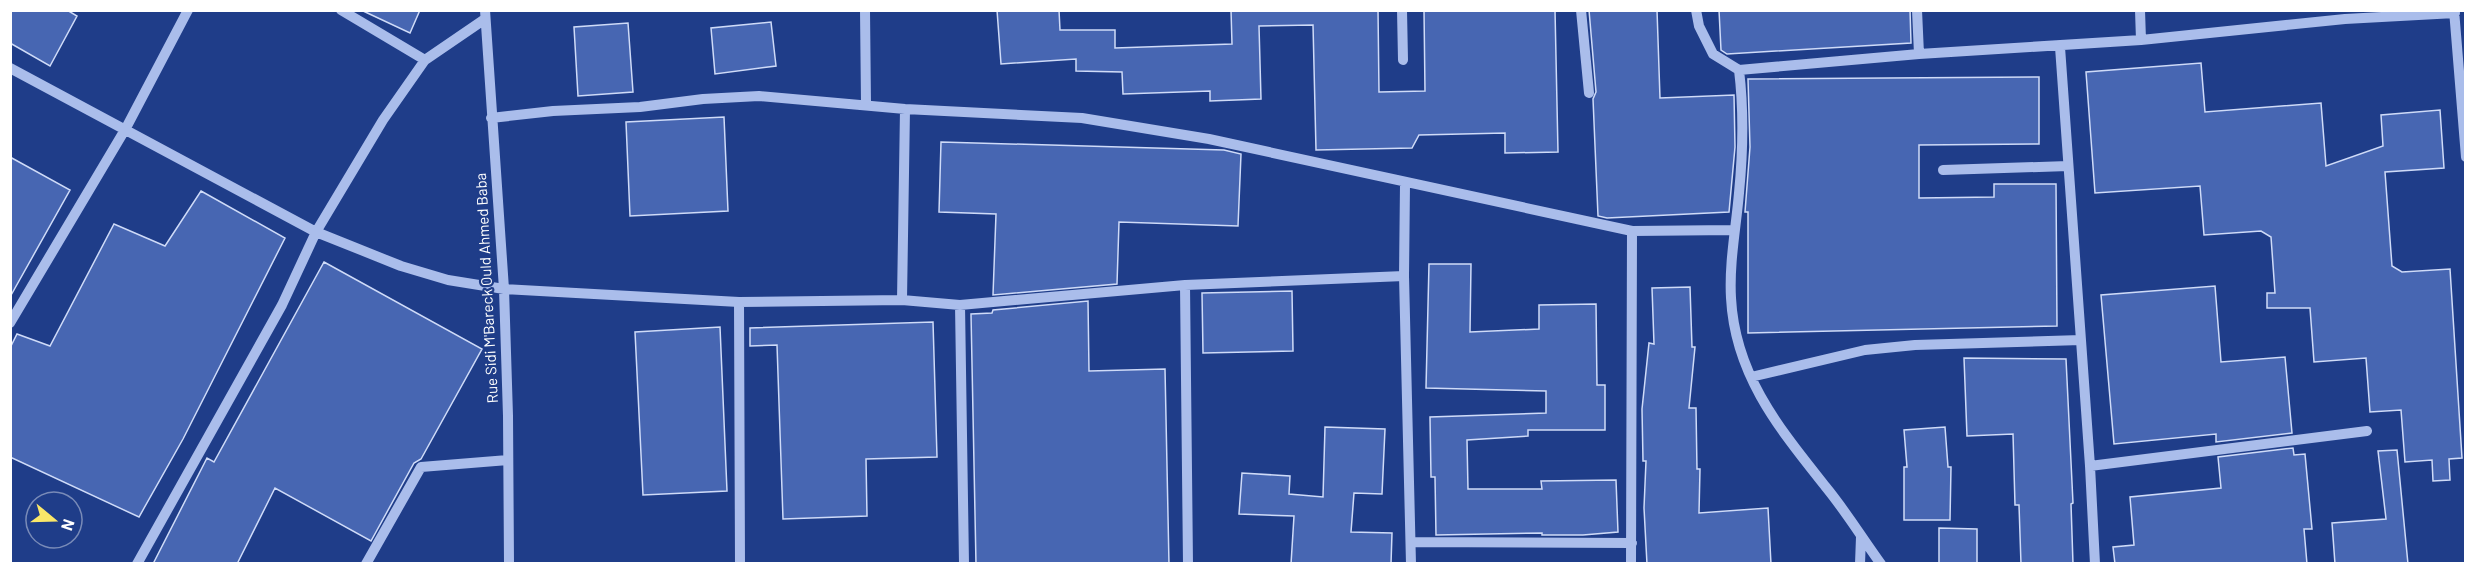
<svg xmlns="http://www.w3.org/2000/svg" width="2476" height="574" font-family="Barlow,sans-serif">
  <style>
    .building { fill: #4766b2; stroke: #cfdbf8; stroke-width: 1.5 }
    .lines { fill: none; stroke-linecap: round; stroke-linejoin: round }
    .minor { stroke: #aabdeb; stroke-width: 10 }
    .labels { text-anchor: middle; dominant-baseline: central; stroke-width: 4.5; stroke-linejoin: round; paint-order: stroke }
    .street-label { font-size: 15px; fill: #fff; stroke: #1f3d89 }
  </style>
  <rect width="100%" height="100%" fill="#1f3d89"/>
  <path class="building" d="M10,10h57l10,6 -27,50 -40,-23z
    M361,10h59l-10,23z
    M997,10h62l1,20h55v18l117,-4 -1,-34h147l1,82 46,-1 -1,-81h131l3,142 -53,1v-20l-86,2 -7,13 -96,2 -3,-125 -54,1 2,73 -51,2v-10l-87,3 -1,-22 -46,-1v-12l-75,5z
    M1589,10h68l3,88 74,-3 1,52 -6,65 -122,6 -9,-2 -5,-117 3,-7z
    M1719,10h191l1,33 -184,11 -6,-4z
    M771,22l5,44 -61,8 -4,-46z
    M628,23l5,69 -55,4 -4,-69z
    M2201,63l4,49 116,-9 5,63 57,-20 -2,-31 59,-5 4,58 -59,4 7,94 10,6 48,-3 12,189 -13,1 1,21 -17,1 -1,-21 -27,2 -4,-52 -31,2 -4,-54 -52,4 -4,-54h-43v-15h8l-4,-56 -10,-6 -57,4 -4,-49 -105,7 -9,-121z
    M2039,77v67l-120,1v53l75,-1v-13h62l1,142 -309,7v-121h-3l5,-65 -2,-68z
    M724,117l4,94 -98,5 -4,-94z
    M941,142l283,8 17,4 -3,72 -119,-4 -2,62 -124,11 3,-81 -57,-2z
    M10,157l60,33 -60,107z
    M201,191l84,47 -102,201 -44,78 -129,-60v-109l7,-14 33,12 64,-122 51,22z
    M324,262l158,87 -61,110 -7,4 -43,78 -96,-53 -38,76h-84l54,-106 7,4z
    M1429,264h42l-1,68 69,-3v-24l57,-1 1,81h8v45h-77v6l-61,4 1,49h74l-1,-8 75,-1 2,52 -35,3h-41v-2l-106,2 -1,-58h-4l-1,-60 116,-4v-22l-120,-3z
    M2215,286l6,76 64,-5 7,76 -76,9v-8l-102,10 -13,-149z
    M1690,287l2,60h3l-6,61h7l1,61h3l-1,44 69,-5 3,56h-124l-3,-56 2,-47h-3l-1,-52 7,-66 5,1 -2,-56z
    M1292,291l1,60 -90,2 -1,-60z
    M1088,301l1,70 76,-2 4,195h-193l-5,-250 21,-1 1,-3z
    M933,322l4,135 -71,2 1,57 -84,3 -6,-174 -27,1v-18z
    M720,327l7,164 -84,4 -8,-163z
    M1964,358l102,1 7,144 -2,1 2,60h-52l-2,-59h-4l-2,-71 -46,2z
    M1325,427l60,2 -3,65 -28,-1 -3,39 41,1 -1,31h-100l3,-48 -55,-2 3,-41 48,3 -1,18 34,3z
    M1945,427l3,40h3l-1,53h-46v-53h3l-3,-37z
    M2293,448l1,7 11,-1 7,75h-8l3,35h-192l-2,-17 21,-2 -4,-48 91,-9 -3,-31z
    M2397,450l11,114h-73l-3,-41 54,-4 -8,-68z
    M1939,528l38,1v35h-38z"/>
  <g class="lines">
    <path class="minor" d="M341,10l84,50
      M485,10l19,279 4,127 1,148
      M865,10l1,94
      M1402,10l1,50
      M1581,10l8,83
      M1696,10l3,16 14,28 26,16 180,-16 222,-14 204,-21 110,-6
      M1917,10l2,44
      M2140,10l1,30
      M2454,10l12,147
      M2060,47l30,419 5,98
      M10,68l306,164 85,34 47,14 56,9 235,13 163,-2 58,5 225,-20 219,-9
      M1739,70c5,41 4,82 0,123 -3,35 -10,70 -8,105 4,77 48,130 94,188 20,24 37,52 56,78
      M491,118l62,-7 87,-4 63,-8 56,-3 146,13 177,9 127,21 423,92 102,-1
      M1943,170l125,-4
      M1405,184l-1,92 7,288
      M1185,285l3,279
      M902,300l3,-191
      M739,302l1,262
      M960,305l4,259
      M10,323l116,-195 62,-118
      M1751,377l114,-27 50,-5 166,-5
      M2090,466l277,-35
      M1411,542l221,1
      M137,564l145,-259 34,-73 67,-112 42,-60 60,-41
      M366,564l55,-97 87,-7
      M1631,564l1,-333
      M1860,564l1,-27"/>
  </g>
  <g class="labels">
    <g class="street-label">
      <text transform="translate(486 288) rotate(-93)">Rue Sidi M'Bareck Ould Ahmed Baba</text>
    </g>
  </g>
  <rect width="2476" height="574" fill="none" stroke="#ffffff" stroke-width="24"/>
  <g transform="translate(54 520) rotate(109)"><circle r="28" fill="#1f3d89" stroke="#798bb8" stroke-width="1.5"/>
  <path d="M0-4.5L10 22L0 15L-10 22Z" fill="#fae769"/>
  <text y="-9" font-size="16" font-weight="bold" text-anchor="middle" fill="#ffffff">N</text>
  </g>
</svg>
